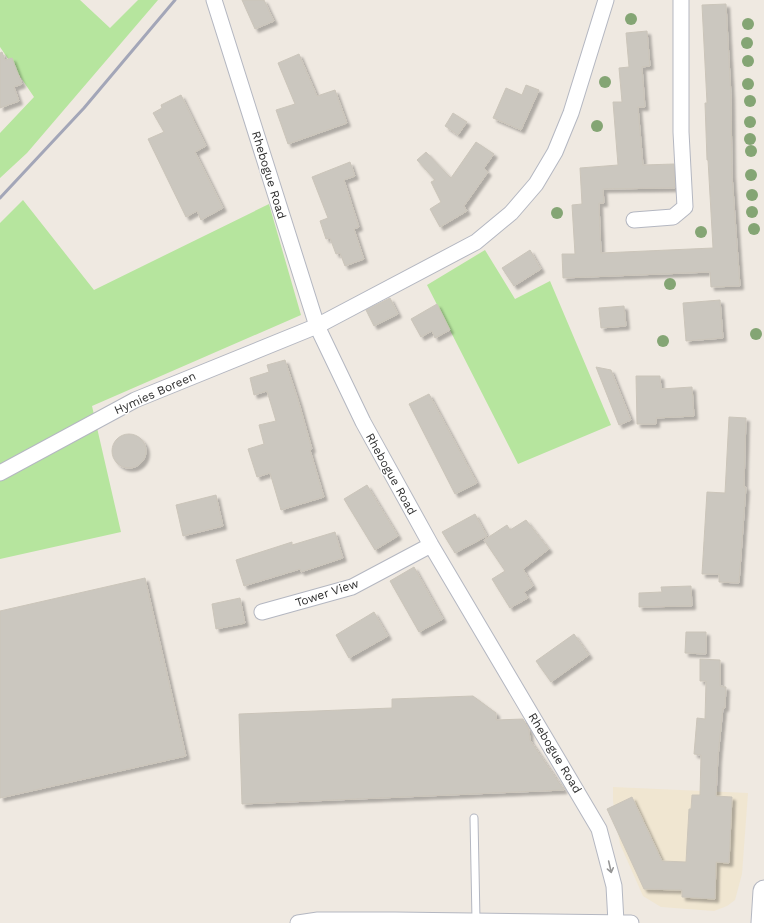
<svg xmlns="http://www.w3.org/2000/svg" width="764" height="923" font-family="'Work Sans',sans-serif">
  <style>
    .education { fill: #f0e6d1 }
    .green { fill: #b6e59e }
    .building { fill: #cbc7bf; stroke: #cbc5ba; filter: url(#shadow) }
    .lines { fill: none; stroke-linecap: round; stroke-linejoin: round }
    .service-casing { stroke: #b4b7c1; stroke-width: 9 }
    .minor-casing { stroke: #b4b7c1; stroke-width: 17 }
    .secondary-casing { stroke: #b4b7c1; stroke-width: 23 }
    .service { stroke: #fff; stroke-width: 7 }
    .minor { stroke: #fff; stroke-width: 15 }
    .secondary { stroke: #fff; stroke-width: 21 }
    .rail { stroke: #a3a6b8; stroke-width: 3 }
    .tree { fill: #84a574 }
    .oneway { stroke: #969696 }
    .labels { text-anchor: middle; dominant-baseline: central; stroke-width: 3; stroke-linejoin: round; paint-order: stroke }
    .street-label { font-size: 12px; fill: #2e2e2e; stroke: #fff }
  </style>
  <defs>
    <filter id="shadow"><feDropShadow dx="3.5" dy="3.5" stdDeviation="1" flood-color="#0004"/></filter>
  </defs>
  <rect width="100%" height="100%" fill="#efe9e1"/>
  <path class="education" d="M613,787l135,6 -6,81 -7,26 -8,6 -13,5 -53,-4 -18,-11 -23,-52 -7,-43z"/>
  <path class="green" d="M0,0h80l30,28 28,-28h20l-131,153 -27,25v-45l34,-36 -34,-50z
    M23,200l71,90 175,-86 32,111 -209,91 29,126 -121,27v-336z
    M485,250l30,49 35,-18 61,144 -93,39 -91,-179z"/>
  <path class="building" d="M242,0h22l10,21 -19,8z
    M726,4l5,91 1,80 8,111 -29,1 -1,-15 -147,6 -1,-24h13l-3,-49 10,-1 -2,-36 38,-3 -5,-63h9l-3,-34 10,-1 -3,-34 21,-2 3,35 -8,1 3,40h-7l5,58 31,-1 1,24 -72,1 1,14h-5l2,50 112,-5 -5,-88h-1l-2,-57h2l-5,-98z
    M2,52l3,8 7,-2 10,26 -8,3 5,14 -19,7v-55z
    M299,54l18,42 18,-6 12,33 -59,21 -12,-34 19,-6 -17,-41z
    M526,85l13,5 -18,40 -28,-12 13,-30 16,7z
    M181,95l25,51 -11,6 28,56 -22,12 -4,-9 -11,6 -38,-78 16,-7 -11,-19 9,-5 -1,-3z
    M453,113l14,9 -9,13 -13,-9z
    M476,142l18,12 -10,14 4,4 -24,34 3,5 -27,16 -10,-18 11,-7 -10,-20 4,-2 -18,-20 9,-8 25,26z
    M350,162l5,14 -11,4 15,47 -5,2 10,30 -19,7 -5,-13 -4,1 -6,-16 -4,1 -6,-18 8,-3 -16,-41z
    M530,250l11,19 -27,17 -12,-18z
    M390,298l8,16 -24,12 -8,-16z
    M720,300l3,38 -37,3 -3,-38z
    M437,304l13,26 -15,8 -3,-7 -11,6 -10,-18z
    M624,306l2,20 -25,2 -2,-20z
    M285,360l14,43 13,46 -2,1 14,47 -43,13 -11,-37 -13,4 -9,-28 16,-5 -5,-19 17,-4 -9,-30 -13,4 -4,-17 19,-6 -2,-7z
    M596,367l15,3 20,50 -12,5z
    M636,376h24l1,13 31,-2 2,29 -38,2v6h-19z
    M429,394l48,89 -22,11 -46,-90z
    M729,417l17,1 -2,69h2l-7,96 -20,-1v-8h-17l5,-82 18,1z
    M112 451a17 17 0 1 1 34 0a17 17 0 1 1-34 0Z
    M367,485l31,51 -23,14 -31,-51z
    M216,495l7,31 -40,10 -7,-31z
    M475,514l12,22 -32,17 -13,-21z
    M526,520l23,29 -26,20 10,17 -9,6 4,6 -18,10 -18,-29 13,-8 -21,-31 23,-15 3,5z
    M335,532l8,26 -42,14 -1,-3 -56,17 -8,-26 56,-18v3z
    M414,567l29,52 -24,13 -29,-51z
    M145,578l41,178 -186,42v-187z
    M691,586l1,20 -53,1v-14l23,-1 -1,-5z
    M240,598l5,25 -29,6 -4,-25z
    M374,612l14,24 -39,22 -13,-23z
    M686,632h20v22l-21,-1z
    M574,634l15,21 -38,27 -15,-21z
    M700,659l20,1v26l6,1 -1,21h-2l-5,49 -2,39 16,1 -3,66 -13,-1 -1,37 -33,-2v-7l-38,-1 -37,-80 25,-12 30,64 24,1 3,-53h2l1,-14h8l1,-40 -7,-1 3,-36 8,1 1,-38h-6z
    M473,696l23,17v7l27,-1 6,11 1,10 34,50 -322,14 -3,-90 153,-6v-9z"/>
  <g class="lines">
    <g class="service-casing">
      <path id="service" d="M474,818l2,102"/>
    </g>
    <g class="minor-casing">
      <path id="minor" d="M214,0l103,326 46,96 68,123 168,284 15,57 2,36
        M634,220l39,-3 12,-10 -4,-75v-132
        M0,473l135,-73 182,-74 159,-84 35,-29 25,-29 19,-32 16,-39 35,-113
        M262,612l90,-25 79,-42
        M298,923l20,-3h77l236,3"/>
    </g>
    <g class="secondary-casing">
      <path id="secondary" d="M762,923l2,-32"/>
    </g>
    <use href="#service" class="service"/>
    <use href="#minor" class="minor"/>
    <use href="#secondary" class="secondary"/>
    <path class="rail" d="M0,198l84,-90 91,-108"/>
  </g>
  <g class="tree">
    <circle cx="631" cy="19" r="6"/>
    <circle cx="748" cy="24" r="6"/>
    <circle cx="747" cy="43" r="6"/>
    <circle cx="748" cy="61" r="6"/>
    <circle cx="605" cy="82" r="6"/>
    <circle cx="748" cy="84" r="6"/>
    <circle cx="750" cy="101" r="6"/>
    <circle cx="750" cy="122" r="6"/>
    <circle cx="597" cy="126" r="6"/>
    <circle cx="750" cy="139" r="6"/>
    <circle cx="751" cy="151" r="6"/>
    <circle cx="751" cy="175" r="6"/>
    <circle cx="752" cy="195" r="6"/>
    <circle cx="752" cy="212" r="6"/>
    <circle cx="557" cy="213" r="6"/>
    <circle cx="754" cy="229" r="6"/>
    <circle cx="701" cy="232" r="6"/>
    <circle cx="670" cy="284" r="6"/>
    <circle cx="756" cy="334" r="6"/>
    <circle cx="663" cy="341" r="6"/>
  </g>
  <defs><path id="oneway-shaft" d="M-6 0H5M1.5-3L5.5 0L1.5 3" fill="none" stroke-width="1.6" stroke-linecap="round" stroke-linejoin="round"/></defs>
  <use class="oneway" href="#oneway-shaft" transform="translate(610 867) rotate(77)"/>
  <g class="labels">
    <g class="street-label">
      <text transform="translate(269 175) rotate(73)">Rhebogue Road</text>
      <text transform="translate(155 393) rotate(-24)">Hymies Boreen</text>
      <text transform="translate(391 474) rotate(61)">Rhebogue Road</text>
      <text transform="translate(327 593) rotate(-18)">Tower View</text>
      <text transform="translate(555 753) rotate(59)">Rhebogue Road</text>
    </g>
  </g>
</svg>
